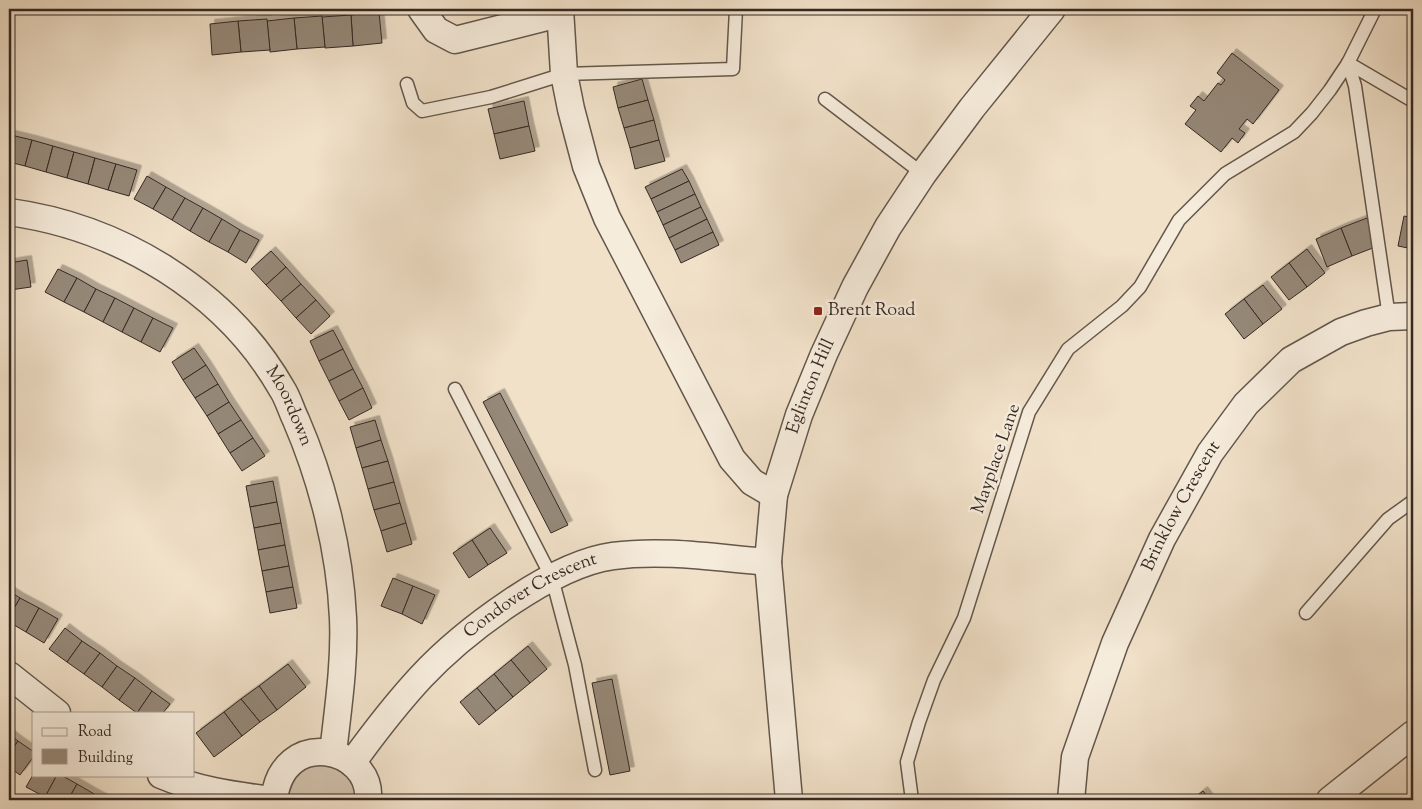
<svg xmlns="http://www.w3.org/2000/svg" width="1422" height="809" font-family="'Sorts Mill Goudy',serif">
  <defs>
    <filter id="shadow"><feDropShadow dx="4.5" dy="-4.5" stdDeviation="0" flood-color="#0004"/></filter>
  </defs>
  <rect width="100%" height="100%" fill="#f1e1c9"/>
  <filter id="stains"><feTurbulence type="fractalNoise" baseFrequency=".004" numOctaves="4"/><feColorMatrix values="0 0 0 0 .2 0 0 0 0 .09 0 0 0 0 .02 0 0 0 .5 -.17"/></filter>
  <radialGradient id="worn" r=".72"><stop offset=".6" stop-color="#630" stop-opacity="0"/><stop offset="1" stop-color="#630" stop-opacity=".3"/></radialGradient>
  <polygon fill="#d1c2ad" stroke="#827668" points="310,761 345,768 361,800 282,800 284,785"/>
  <g fill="#968979" stroke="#342923" filter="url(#shadow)">
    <polygon points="9,9 20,9 11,15"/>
    <polygon points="379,12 382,43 353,46 351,15"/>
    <polygon points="351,15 353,46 325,48 322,17"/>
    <polygon points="322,16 325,47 297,49 294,18"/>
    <polygon points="294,18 297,49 270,52 267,21"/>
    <polygon points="267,19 270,50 241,52 238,21"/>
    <polygon points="238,21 241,52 212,55 210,24"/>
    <polygon points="1232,53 1279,90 1253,124 1247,119 1239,129 1245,133 1238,143 1232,138 1221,152 1185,124 1196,110 1190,106 1198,96 1204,101 1218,83 1221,85 1225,80 1217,73"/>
    <polygon points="642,79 648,100 618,108 613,87"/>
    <polygon points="648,100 654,120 624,128 618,108"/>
    <polygon points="524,101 529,126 494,134 488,109"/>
    <polygon points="654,120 659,140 630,148 624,128"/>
    <polygon points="529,126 535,151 500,159 494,134"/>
    <polygon points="11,135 32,140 25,166 9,162 9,143"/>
    <polygon points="32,140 53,146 46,172 25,166"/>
    <polygon points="659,140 665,161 635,169 630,148"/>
    <polygon points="53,146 74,152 67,178 46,172"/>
    <polygon points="74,152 95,158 88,184 67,178"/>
    <polygon points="95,158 116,164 108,190 88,184"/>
    <polygon points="116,164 137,170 129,196 108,190"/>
    <polygon points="682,169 689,181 651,199 645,187"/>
    <polygon points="147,176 166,187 153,209 134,199"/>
    <polygon points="689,181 695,194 657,212 651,199"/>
    <polygon points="166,187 185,198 172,220 153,209"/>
    <polygon points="695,194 701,207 663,225 657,212"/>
    <polygon points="185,198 203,208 190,231 172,220"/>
    <polygon points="701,207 707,219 669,238 663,225"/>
    <polygon points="203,208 222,219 209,242 190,231"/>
    <polygon points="1404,216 1413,218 1413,249 1398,246"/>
    <polygon points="1367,218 1378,246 1352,256 1341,228"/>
    <polygon points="222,219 240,230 228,252 209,242"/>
    <polygon points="707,219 713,232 675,250 669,238"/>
    <polygon points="1341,228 1352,256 1327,267 1316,239"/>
    <polygon points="240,230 259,240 246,263 228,252"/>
    <polygon points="713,232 719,245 681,263 675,250"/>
    <polygon points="1307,249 1325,273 1307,287 1289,263"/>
    <polygon points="271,251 286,267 266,285 251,269"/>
    <polygon points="27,260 31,287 10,290 9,263"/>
    <polygon points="1289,263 1307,287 1289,300 1271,277"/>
    <polygon points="286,267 301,284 281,301 266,285"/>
    <polygon points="58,269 77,278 64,302 45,292"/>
    <polygon points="77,278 96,289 84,312 64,302"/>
    <polygon points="301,284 316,300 296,318 281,301"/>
    <polygon points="1263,285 1282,309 1263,324 1244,299"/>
    <polygon points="96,289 115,298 103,322 84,312"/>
    <polygon points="115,298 134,308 122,332 103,322"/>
    <polygon points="1244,299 1263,324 1244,339 1225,314"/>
    <polygon points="316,300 330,316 311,334 296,318"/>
    <polygon points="134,308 153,318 141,342 122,332"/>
    <polygon points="153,318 173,328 160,352 141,342"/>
    <polygon points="333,330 343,349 319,361 310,341"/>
    <polygon points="194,348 206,365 183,380 172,362"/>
    <polygon points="343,349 353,369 329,381 319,361"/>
    <polygon points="206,365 218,384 195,398 183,380"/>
    <polygon points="353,369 363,388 339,401 329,381"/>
    <polygon points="218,384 229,402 207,416 195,398"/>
    <polygon points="363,388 372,408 349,420 339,401"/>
    <polygon points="500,393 568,525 551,533 483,402"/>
    <polygon points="229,402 241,420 218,434 207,416"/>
    <polygon points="241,420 253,438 230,453 218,434"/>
    <polygon points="375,420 381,440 356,448 350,427"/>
    <polygon points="253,438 265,456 242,471 230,453"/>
    <polygon points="381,440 388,461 362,468 356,448"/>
    <polygon points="388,461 394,482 368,489 362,468"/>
    <polygon points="273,481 277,502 250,507 246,486"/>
    <polygon points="394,482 400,503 374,510 368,489"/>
    <polygon points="277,502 281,523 254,528 250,507"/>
    <polygon points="400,503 406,523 381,531 374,510"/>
    <polygon points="281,523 285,545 258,550 254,528"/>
    <polygon points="406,523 412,544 387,552 381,531"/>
    <polygon points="490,528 507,553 488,565 472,540"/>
    <polygon points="472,540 488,565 469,578 453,553"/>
    <polygon points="285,545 289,566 262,571 258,550"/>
    <polygon points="289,566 293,587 266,592 262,571"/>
    <polygon points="393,578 413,586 402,614 381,606"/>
    <polygon points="413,586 435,595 422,624 402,614"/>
    <polygon points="293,587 297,608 270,613 266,592"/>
    <polygon points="9,591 20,598 9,617"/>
    <polygon points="20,598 39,608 26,632 9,622 9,617"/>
    <polygon points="39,608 58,619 44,643 26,632"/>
    <polygon points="65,628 82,641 67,662 49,649"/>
    <polygon points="82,641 100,653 84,674 67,662"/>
    <polygon points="528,646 547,669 530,683 511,660"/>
    <polygon points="100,653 117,666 102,687 84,674"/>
    <polygon points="511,660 530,683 513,697 494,674"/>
    <polygon points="288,664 306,687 277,710 259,686"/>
    <polygon points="117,666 135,678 119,700 102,687"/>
    <polygon points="494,674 513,697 496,711 477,688"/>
    <polygon points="135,678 152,691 137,713 119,700"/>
    <polygon points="612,679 630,771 610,775 592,683"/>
    <polygon points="259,686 277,710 260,722 241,699"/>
    <polygon points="477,688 496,711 479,725 460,702"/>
    <polygon points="152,691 170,704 163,713 137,713"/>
    <polygon points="241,699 260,722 242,736 224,712"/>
    <polygon points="224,712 242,736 214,757 196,733"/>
    <polygon points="9,734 18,741 9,754"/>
    <polygon points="18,741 34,752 34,756 20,775 9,767 9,754"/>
    <polygon points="34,773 34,775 57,775 45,797 26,787"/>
    <polygon points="57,775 61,775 77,784 68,800 51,800 45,797"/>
    <polygon points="77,784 96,795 93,800 68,800"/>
    <polygon points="1203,791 1210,800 1192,800"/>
    <polygon points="96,795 106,800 93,800"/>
  </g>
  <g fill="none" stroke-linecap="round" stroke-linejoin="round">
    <g stroke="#63574c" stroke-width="15">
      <g id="service">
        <polyline points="1348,63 1355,86 1389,317"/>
        <polyline points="1348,63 1413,101"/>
        <polyline points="407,84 413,103 422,111 491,97 564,74 733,69 736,9"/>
        <polyline points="825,99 923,174"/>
        <polyline points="455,389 552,578 575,665 595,770"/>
        <polyline points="1306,613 1388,519 1413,501"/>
        <polyline points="912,800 907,762 919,722 934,680 964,618 1029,412 1068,349 1122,306 1140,287 1179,220 1225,174 1294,132 1312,113 1330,90 1348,63 1375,9"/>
      </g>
    </g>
    <g stroke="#63574c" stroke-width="29">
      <g id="minor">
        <polyline points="421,9 436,30 455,40 559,14"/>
        <polyline points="560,9 564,74 571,109 586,166 607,218 732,459 752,482 774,495"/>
        <path id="s1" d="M9 212C119 227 226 291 282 389 288 398 291 410 296 420 322 480 340 551 343 618 345 663 338 708 333 753"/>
        <polyline points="9,675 57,713"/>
        <path id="s2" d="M352 763C373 734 396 704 421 677 462 633 552 564 613 556 664 549 717 558 768 562"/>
        <path d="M161 775C196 790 234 795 270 800"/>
        <path d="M274 800C282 726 373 747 368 800"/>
        <path id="s3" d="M789 800 768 562 774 495 799 415 824 354 855 287 888 227 923 174 972 108 1052 9"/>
        <path id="s4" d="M1071 800 1075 757 1115 643 1162 539 1210 453 1246 404 1291 360 1341 332 1366 323 1389 317 1413 316"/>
        <polyline points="1330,800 1413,734"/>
      </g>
    </g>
    <use href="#service" stroke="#f6ecdc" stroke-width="12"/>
    <use href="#minor" stroke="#f6ecdc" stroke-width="26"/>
  </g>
  <rect fill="#8f2418" stroke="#f6ecdc" stroke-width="2" x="813" y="306" width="10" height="10" rx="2.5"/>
  <g text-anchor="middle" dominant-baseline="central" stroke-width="5" stroke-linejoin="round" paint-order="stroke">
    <g font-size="18" fill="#342923" stroke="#f6ecdc" text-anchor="start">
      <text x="828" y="311">Brent Road</text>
    </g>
    <g font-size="18" fill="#342923" stroke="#f6ecdc">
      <text stroke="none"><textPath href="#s3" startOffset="421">Eglinton Hill</textPath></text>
      <text stroke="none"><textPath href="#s1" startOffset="355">Moordown</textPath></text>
      <text transform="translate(997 459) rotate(-71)">Mayplace Lane</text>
      <text stroke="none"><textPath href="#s4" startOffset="316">Brinklow Crescent</textPath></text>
      <text stroke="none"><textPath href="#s2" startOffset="248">Condover Crescent</textPath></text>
    </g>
  </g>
  <rect width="1422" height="809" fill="none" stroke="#f1e1c9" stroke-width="30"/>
  <rect x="10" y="10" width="1402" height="789" fill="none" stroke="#342923" stroke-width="2.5"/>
  <rect x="15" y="15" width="1392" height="779" fill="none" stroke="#342923"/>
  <rect x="32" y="712" width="162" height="65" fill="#f6ecdc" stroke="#a89e92"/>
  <rect x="42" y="728" width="25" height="8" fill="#f6ecdc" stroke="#a89e92"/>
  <text x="78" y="736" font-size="15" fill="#342923">Road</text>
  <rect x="42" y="749" width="25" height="15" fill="#968979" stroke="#a89e92"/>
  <text x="78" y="762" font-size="15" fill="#342923">Building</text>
  <rect width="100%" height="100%" filter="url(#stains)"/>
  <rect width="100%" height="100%" fill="url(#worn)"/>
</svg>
